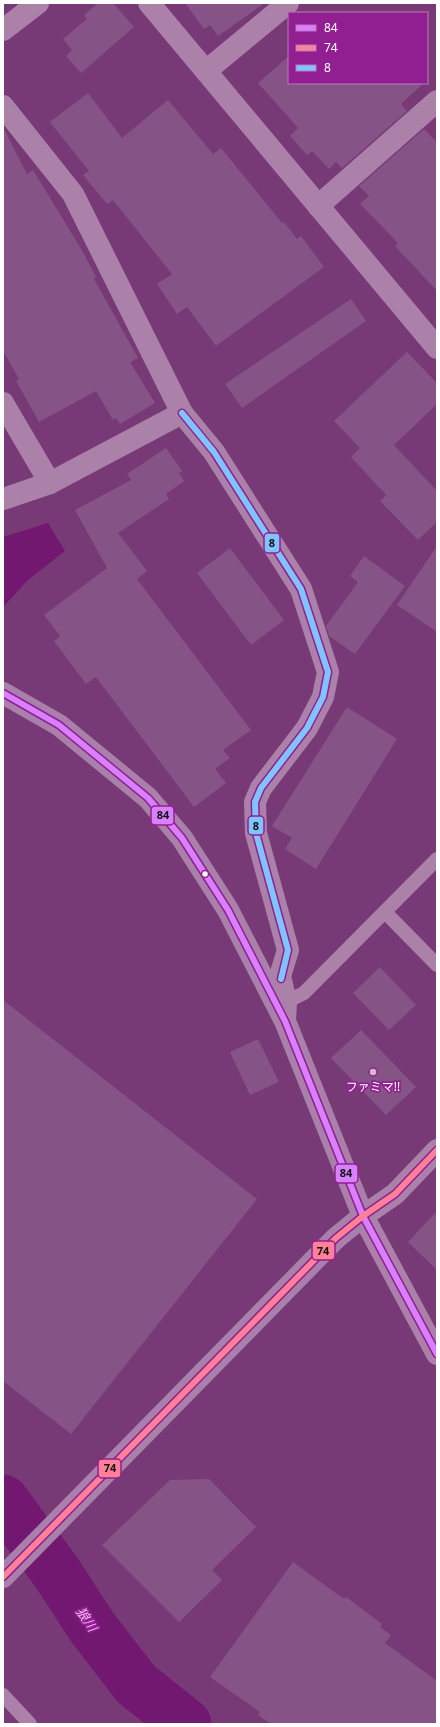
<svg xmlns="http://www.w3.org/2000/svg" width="440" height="1727" font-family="'Noto Sans','Noto Sans JP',sans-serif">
  <rect width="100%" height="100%" fill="#783977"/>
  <polygon fill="#721870" points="48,523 65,551 28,580 3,607 3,537"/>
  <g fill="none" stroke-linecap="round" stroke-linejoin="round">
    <polyline stroke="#721870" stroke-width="51" points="3,1500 57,1573 92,1627 136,1684 186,1724"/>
  </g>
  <g fill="#865386">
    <polygon points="98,3 113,3 134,27 81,73 66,56 72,50 63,39 87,19 84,15"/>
    <polygon points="185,3 265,3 218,36 210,25 204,29"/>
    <polygon points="289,56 289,83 424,83 401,104 407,111 342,168 336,162 329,169 312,151 307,155 290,136 298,128 258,83"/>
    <polygon points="88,93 122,138 168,100 213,154 221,148 282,223 284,222 297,239 301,236 324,267 216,346 187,307 177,314 157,284 172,274 113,200 107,204 83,175 89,171 50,122"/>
    <polygon points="3,127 27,174 33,170 83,252 96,277 94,279 138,358 130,362 155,403 120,424 116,418 113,420 96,391 39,422 16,381 19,379 3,351"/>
    <polygon points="424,129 437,142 437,291 395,246 398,243 360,204 369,196 359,186"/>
    <polygon points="351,299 366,321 242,408 225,384"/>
    <polygon points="407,352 437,383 437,404 394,445 437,491 437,522 418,540 380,501 386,495 351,457 360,448 334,421"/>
    <polygon points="166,448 182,471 179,473 184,481 166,494 169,499 118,533 147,571 137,579 251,730 223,750 230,758 215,769 226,783 194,807 96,677 86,684 54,641 60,636 44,615 107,568 75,510 131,480 127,474"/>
    <polygon points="437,546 437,632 397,605"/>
    <polygon points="230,548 284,620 251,645 197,573"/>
    <polygon points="364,556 405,586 355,654 329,636 326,626 358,582 350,576"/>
    <polygon points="347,707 397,739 316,869 285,849 292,838 272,826"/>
    <polygon points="380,967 416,1005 389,1030 353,993"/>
    <polygon points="3,1000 257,1199 71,1434 3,1381"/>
    <polygon points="361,1030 416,1087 386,1115 331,1058"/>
    <polygon points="258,1039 279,1082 250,1095 230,1052"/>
    <polygon points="437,1211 437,1270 408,1242"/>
    <polygon points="209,1479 256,1527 212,1570 222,1580 179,1622 102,1545 170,1480"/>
    <polygon points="293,1562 344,1599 346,1597 382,1624 380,1627 391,1635 385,1643 437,1681 437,1724 271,1724 258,1715 260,1712 210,1677"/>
  </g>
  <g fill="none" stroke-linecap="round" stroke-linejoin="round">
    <g stroke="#ab81aa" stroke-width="14">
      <polyline points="385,912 437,965"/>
      <polyline points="286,1002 304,993 437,859"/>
      <polyline points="3,1695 30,1724"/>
    </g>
    <g stroke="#ab81aa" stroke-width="22">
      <polyline points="149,3 437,348"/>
      <polyline points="3,30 38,3"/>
      <polyline points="206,71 288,3"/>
      <polyline points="3,106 73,194 182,413 50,483 3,499"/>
      <polyline points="318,206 437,101"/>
      <polyline points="3,403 50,483"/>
      <polyline points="182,413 214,452 301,589 328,672 323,697 307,728 261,788 255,802 256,833 288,950 280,976 286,1002 285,1021"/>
      <polyline points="437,1150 395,1194 363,1216 437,1354"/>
    </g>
    <polyline stroke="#a980a9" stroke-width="22" points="3,693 59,725 148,798 182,838 228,910 285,1021 363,1216 336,1238 3,1577"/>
    <g stroke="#921f91" stroke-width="9">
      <polyline id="bus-1" points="3,693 59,725 148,798 182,838 228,910 285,1021 363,1216 437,1354"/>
    </g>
    <g stroke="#921f91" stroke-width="9">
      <polyline id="bus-2" points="3,1577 336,1238 363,1216 395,1194 437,1150"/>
    </g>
    <g stroke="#921f91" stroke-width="9">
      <polyline id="bus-3" points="182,413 214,452 301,589 328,672 323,697 307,728 261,788 255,802 256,833 288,950 281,979"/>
    </g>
    <use href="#bus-1" stroke="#d880ff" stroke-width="6"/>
    <use href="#bus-2" stroke="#ff8098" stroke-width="6"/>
    <use href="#bus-3" stroke="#80c4ff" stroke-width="6"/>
  </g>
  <circle fill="#fff" stroke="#921f91" stroke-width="1.5" cx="205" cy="874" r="3.5"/>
  <circle fill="#d0bacf" stroke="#921f91" stroke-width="1.5" cx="373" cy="1072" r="4"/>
  <g text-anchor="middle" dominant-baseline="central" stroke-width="3.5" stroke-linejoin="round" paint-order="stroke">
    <g font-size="12" fill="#fff" stroke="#921f91">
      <text x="373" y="1086">ファミマ!!</text>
    </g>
    <g font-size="13" font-style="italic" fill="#f4bcf5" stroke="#921f91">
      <text transform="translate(87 1619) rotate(56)">狼川</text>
    </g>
  </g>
  <g stroke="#921f91" stroke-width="1.5">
    <rect x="264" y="533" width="16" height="20" rx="4" fill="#80c4ff"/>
    <rect x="151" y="806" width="23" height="19" rx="4" fill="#d880ff"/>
    <rect x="248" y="816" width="16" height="19" rx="4" fill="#80c4ff"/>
    <rect x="335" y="1164" width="23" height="19" rx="4" fill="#d880ff"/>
    <rect x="312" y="1241" width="23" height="19" rx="4" fill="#ff8098"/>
    <rect x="98" y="1459" width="23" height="19" rx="4" fill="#ff8098"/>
  </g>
  <g font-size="11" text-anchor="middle" font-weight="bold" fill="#111">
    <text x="272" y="547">8</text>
    <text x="163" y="819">84</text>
    <text x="256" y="830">8</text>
    <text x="346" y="1177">84</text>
    <text x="323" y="1255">74</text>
    <text x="110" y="1472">74</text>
  </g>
  <rect width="440" height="1727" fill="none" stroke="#ffffff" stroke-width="8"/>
  <rect x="288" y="12" width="140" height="72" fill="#921f91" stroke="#be79bd"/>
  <rect x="296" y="25" width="20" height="6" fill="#d880ff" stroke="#be79bd"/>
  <text x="324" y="32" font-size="12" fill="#ffffff">84</text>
  <rect x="296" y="45" width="20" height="6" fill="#ff8098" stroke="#be79bd"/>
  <text x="324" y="52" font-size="12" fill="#ffffff">74</text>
  <rect x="296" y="65" width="20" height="6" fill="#80c4ff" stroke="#be79bd"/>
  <text x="324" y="72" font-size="12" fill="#ffffff">8</text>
</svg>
